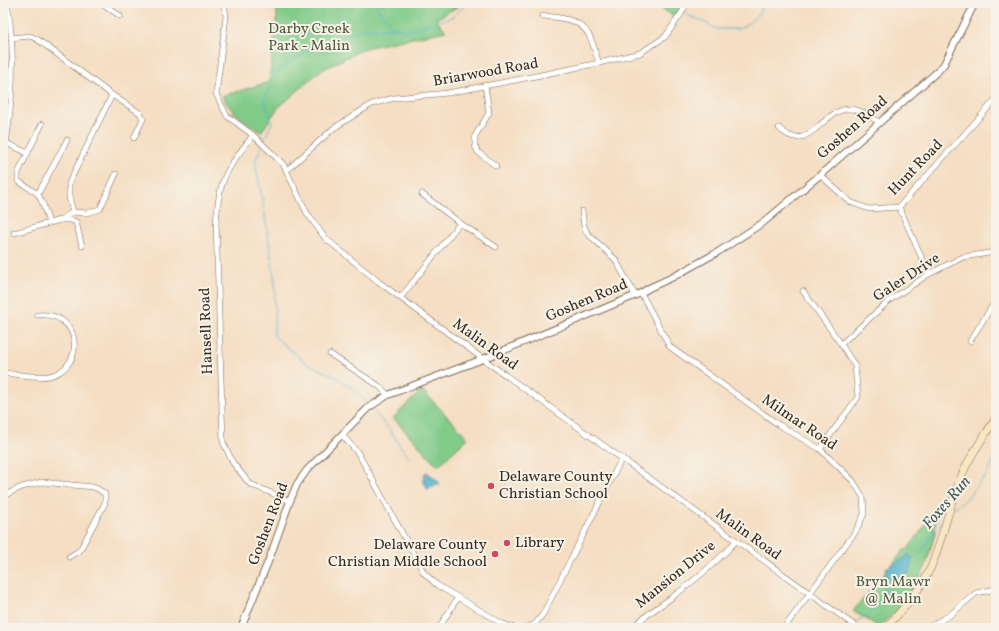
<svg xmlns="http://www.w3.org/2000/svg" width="999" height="631" font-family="Vollkorn,serif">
  <rect width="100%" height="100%" fill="#f7f3e8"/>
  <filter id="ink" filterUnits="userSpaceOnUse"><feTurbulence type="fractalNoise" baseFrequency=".025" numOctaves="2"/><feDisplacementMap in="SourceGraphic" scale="8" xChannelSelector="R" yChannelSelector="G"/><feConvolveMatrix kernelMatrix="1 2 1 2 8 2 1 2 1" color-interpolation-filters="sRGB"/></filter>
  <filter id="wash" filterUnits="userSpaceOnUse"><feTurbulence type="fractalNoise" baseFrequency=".012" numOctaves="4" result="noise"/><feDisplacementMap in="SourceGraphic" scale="16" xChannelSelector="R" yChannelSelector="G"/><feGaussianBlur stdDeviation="0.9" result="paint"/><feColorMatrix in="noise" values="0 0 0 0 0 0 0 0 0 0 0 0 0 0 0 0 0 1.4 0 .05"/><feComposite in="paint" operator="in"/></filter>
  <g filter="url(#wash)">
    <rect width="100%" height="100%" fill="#f5dec3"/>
    <g fill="#81cb89" stroke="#5e7a54">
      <path d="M276 3H464L436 19 446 31 365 48 320 71 278 108 261 132C246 122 231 113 222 96L269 82 277 17Z"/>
      <polygon points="653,3 682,3 675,17"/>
      <polygon points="421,391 423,391 467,437 467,439 439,465 437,465 394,419 394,417"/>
      <polygon points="941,504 934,529 936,530 925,568 906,601 879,627 853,611 904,550 907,550"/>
    </g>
    <g fill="#4eb1cd" stroke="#446e76">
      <polygon points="427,472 438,481 440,485 433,486 428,490 423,480 425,473"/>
      <path d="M909 554C918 561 908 580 897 580 894 580 890 578 887 577L885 573 886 568 900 561Z"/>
    </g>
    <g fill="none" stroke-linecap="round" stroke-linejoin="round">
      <g stroke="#4eb1cd" stroke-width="1">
        <polyline points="373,3 393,27 395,27"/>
        <polyline points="675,3 682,10"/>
        <polyline points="684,12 689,16 698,19 717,29 739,29 749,23 759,13 764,3"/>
        <polyline points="398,28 407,31 452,17 468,3"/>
        <polyline points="263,143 272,122 264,99 279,70 310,49 329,43 361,29 397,28"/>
        <polyline points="262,145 255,162 264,209 275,283 274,336 306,363 334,376 355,390 368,404"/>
        <polyline points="371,408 388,428 409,458"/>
        <polyline points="954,508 965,500 988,473 996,454"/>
        <path d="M911 557 916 558C926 546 933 531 944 519"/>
        <polyline points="855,622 869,615 885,594 883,589 886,583 893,579"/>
      </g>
    </g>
  </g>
  <g filter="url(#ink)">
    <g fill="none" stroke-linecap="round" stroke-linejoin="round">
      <g stroke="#7c6958" stroke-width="6">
        <g id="minor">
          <polyline points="102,3 120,16"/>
          <polyline points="224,3 226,17 216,94 227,116 253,135 283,164 307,213 325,238 379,282 483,359 858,628"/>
          <path d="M543 16C564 18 585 19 592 42 595 49 596 56 599 63"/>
          <polyline points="11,38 30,36 37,39 112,95 140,113 143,119 134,138"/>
          <polyline points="485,85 489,113 475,136 475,146 478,152 496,166"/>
          <polyline points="42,124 18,173 18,181 38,194 43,204 49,223"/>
          <path d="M779 128C809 158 822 107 851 109 862 110 871 117 879 122"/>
          <path d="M253 135C241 151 226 168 221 188 218 199 217 211 216 222L223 442 233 463 250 484 290 501"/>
          <polyline points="6,143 28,153"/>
          <path d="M3 163C12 108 17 58 7 3"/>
          <polyline points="287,170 334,128 372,104 394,98 448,93 531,77 599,63 640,53 665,37 681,14 687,3"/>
          <polyline points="820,175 850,202 869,209 899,207 996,99"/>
          <polyline points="38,194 67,140"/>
          <polyline points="422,194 460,223 496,247"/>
          <polyline points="899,207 929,274"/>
          <polyline points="582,211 584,226 587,233 615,259 635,295"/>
          <polyline points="73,212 69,197 69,183 112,95"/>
          <polyline points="60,220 71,220 76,222 82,246"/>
          <polyline points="14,233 60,220 73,212 87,213 100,209 116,174"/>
          <polyline points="803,291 841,344 855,366 858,397 820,449"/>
          <polyline points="641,293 670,347 779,425 820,449 853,481 863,497 864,514 856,531 784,628"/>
          <polyline points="401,297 460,223"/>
          <polyline points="970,341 996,300"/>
          <polyline points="841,344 890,300 929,274 963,257 996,252"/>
          <polyline points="330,354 379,386 388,395"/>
          <path d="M3 373C15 374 38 378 49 376 87 368 82 310 37 315"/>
          <polyline points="342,435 358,453 424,573 437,585 501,623 514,628"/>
          <polyline points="3,496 22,487 42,482 93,487 98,489 105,494 105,503 80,550 69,557"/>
          <polyline points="439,628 458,597"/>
          <polyline points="525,628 535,624 543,614 622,458"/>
          <path d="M632 628C644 616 657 608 671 598 694 581 717 562 736 541"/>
          <polyline points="927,628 950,615 976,593 996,589"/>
        </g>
      </g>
      <g stroke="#7c6958" stroke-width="8">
        <polyline id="tertiary" points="241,628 270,557 290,501 297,484 307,470 368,408 388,395 483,359 641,293 649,288 673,277 718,252 764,222 820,175 938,71 944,64 975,3"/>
      </g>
      <g stroke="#7c6958" stroke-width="8">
        <path id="secondary" d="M885 628C903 610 920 591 931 567 943 538 949 505 962 475 970 455 984 437 996 418"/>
      </g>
      <use href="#minor" stroke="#fff" stroke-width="5"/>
      <use href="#tertiary" stroke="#fff" stroke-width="6"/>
      <use href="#secondary" stroke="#fbe6c4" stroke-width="7"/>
    </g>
  </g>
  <g fill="#d1495b" stroke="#f7f3e8" stroke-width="1.5">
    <circle cx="491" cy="486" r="4"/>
    <circle cx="507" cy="543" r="4"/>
    <circle cx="495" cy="554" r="4"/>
  </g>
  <g text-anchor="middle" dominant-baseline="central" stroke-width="4" stroke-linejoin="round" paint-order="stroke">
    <g font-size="15" fill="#505a3e" stroke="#f7f3e8">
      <text x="309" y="29">Darby Creek<tspan x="309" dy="17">Park - Malin</tspan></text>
      <text x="893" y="582">Bryn Mawr<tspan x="893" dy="17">@ Malin</tspan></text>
    </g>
    <g font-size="15" fill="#3b2a1e" stroke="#f7f3e8">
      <text transform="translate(486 73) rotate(-10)">Briarwood Road</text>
      <text transform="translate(853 128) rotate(-41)">Goshen Road</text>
      <text transform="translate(916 168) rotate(-46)">Hunt Road</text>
      <text transform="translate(907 278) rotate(-33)">Galer Drive</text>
      <text transform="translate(587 301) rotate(-23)">Goshen Road</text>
      <text transform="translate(207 331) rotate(-92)">Hansell Road</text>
      <text transform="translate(485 345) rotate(36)">Malin Road</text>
      <text transform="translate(799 423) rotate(34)">Milmar Road</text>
      <text transform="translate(269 524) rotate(-69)">Goshen Road</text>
      <text transform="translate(748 535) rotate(36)">Malin Road</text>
      <text transform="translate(676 575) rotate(-39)">Mansion Drive</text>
    </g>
    <g font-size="15" fill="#3b2a1e" stroke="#f7f3e8" text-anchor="start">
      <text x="499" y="477">Delaware County<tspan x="499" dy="17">Christian School</tspan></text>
      <text x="515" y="543">Library</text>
      <text x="487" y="545" text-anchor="end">Delaware County<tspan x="487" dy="17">Christian Middle School</tspan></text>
    </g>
    <g font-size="16" font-style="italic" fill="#42595b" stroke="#f7f3e8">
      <text transform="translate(947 503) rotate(-49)">Foxes Run</text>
    </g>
  </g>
  <rect width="999" height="631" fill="none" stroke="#f7f3e8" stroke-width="16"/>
</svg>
